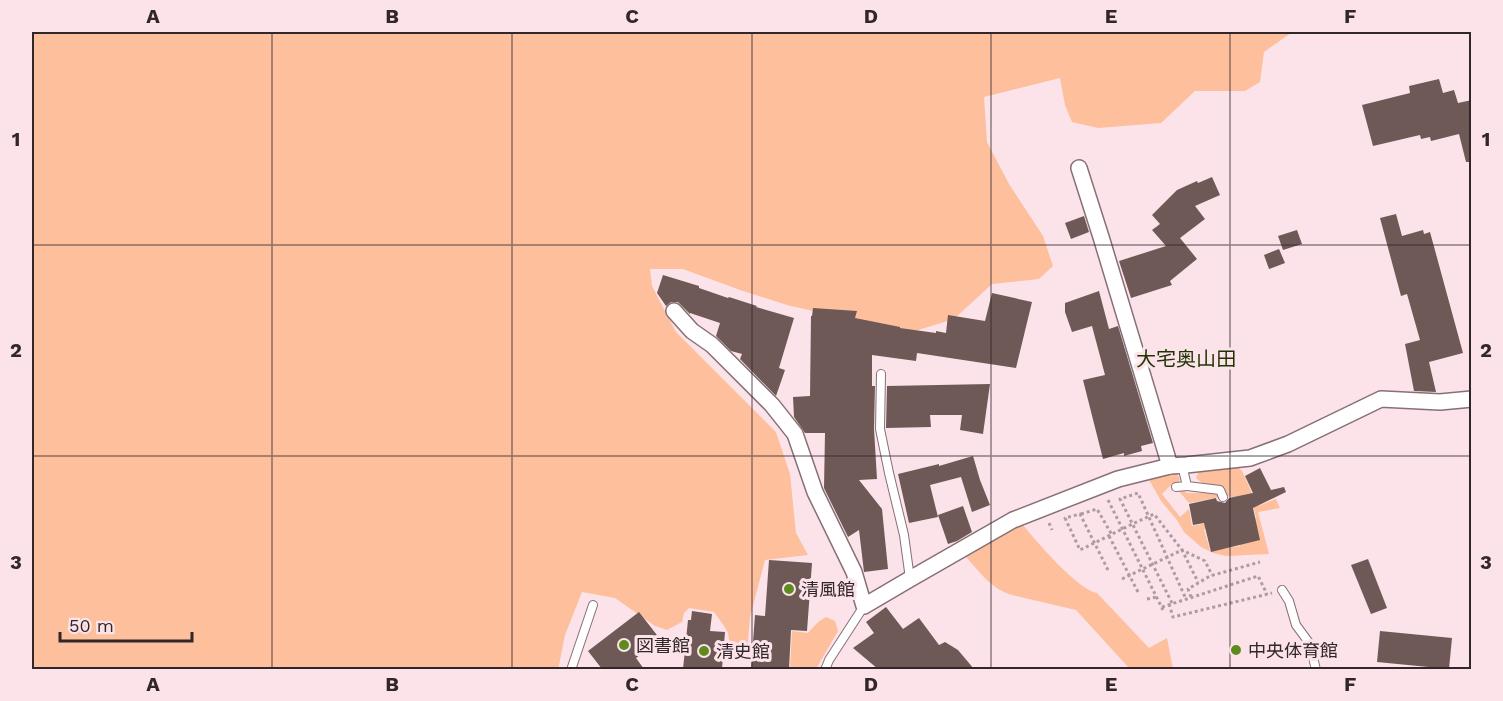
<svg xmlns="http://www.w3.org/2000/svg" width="1503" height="701" font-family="'Work Sans','Noto Sans JP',sans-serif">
  <rect width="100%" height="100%" fill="#fce3ea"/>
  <g fill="#fdbf9c">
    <path d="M32 32H1299L1291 33 1264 52 1260 82 1245 91H1195L1161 123 1098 128 1072 122 1065 105 1060 78 984 97 987 142 1009 184 1043 236 1053 266 1039 279 992 284 954 319 902 335 853 320 787 305 740 290 683 269H650L652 286 676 332 776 432 790 474 796 533 808 555 765 560 750 617 747 652 742 660H735C724 649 731 644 728 633 725 626 718 618 714 612L689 608 684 613 682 622 667 630 655 626 615 598 582 592 565 635 558 670 32 669Z"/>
    <polygon points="1237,466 1242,471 1258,506 1276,499 1280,508 1258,512 1269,554 1226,556 1213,553 1201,547 1184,532 1177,520 1161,501 1148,478 1169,473 1177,474 1180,479 1178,483 1170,486 1162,494 1180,517 1189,509 1192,526 1214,522 1215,526 1204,529 1210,551 1240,546 1236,525 1243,521 1256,518 1252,499 1236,498 1228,496 1224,487 1202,483 1196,478 1199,471"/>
    <polygon points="1182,489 1187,493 1216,493 1220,497 1189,503 1178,490"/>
    <path d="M1023 525C1036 541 1078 590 1097 593L1149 648 1167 638 1173 669H1130L1076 610 1012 595C991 589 980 572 966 557L1007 532Z"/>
    <polygon points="826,617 835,621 838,631 816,669 790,669 792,631 808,633 818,622"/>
  </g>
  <g fill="#6f5957">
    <polygon points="1439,79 1443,93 1454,90 1458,103 1472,100 1472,162 1466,162 1459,134 1431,141 1430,137 1421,139 1420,135 1373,146 1362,105 1410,93 1409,86"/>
    <polygon points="1212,177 1220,195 1195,206 1205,219 1180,238 1197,259 1170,281 1172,285 1131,298 1119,261 1166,246 1152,230 1160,224 1152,215 1177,190 1197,181 1198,183"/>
    <polygon points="1396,214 1402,236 1423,230 1424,234 1430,232 1463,353 1429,362 1436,392 1414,391 1405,344 1420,340 1407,294 1401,296 1380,218"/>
    <polygon points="1084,216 1089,232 1071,239 1065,223"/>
    <polygon points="1297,230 1302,244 1283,250 1278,236"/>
    <polygon points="1279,249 1285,263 1269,269 1264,255"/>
    <polygon points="663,275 699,286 699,288 728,298 729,297 757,306 756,307 794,318 779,368 785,370 776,396 740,359 742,354 731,351 716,336 720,323 690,313 690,314 678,302 671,302 666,306 657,293"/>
    <polygon points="1099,291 1109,329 1118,326 1153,443 1141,446 1142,451 1124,456 1124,453 1103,459 1083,380 1105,375 1092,326 1072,332 1065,312 1065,303"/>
    <polygon points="992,293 1032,302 1016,368 917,353 916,361 872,355 872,386 875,386 874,429 877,479 859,480 882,509 888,569 864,572 859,530 848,537 824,488 825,433 805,433 794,417 793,397 810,396 811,316 812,316 813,308 857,311 855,318 900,327 900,328 936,333 936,331 946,333 948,315 985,321"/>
    <polygon points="990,384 983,434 960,430 962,415 930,415 931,427 886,428 887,386"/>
    <polygon points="973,456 980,480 990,505 972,512 961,477 930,485 938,517 909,523 898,474 939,464 939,466"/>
    <polygon points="1260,468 1271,490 1284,487 1286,492 1253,508 1260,540 1211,552 1204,523 1193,525 1189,504 1216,498 1217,501 1225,503 1229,498 1253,493 1245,476"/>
    <polygon points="963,506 972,532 957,541 948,544 938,515"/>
    <polygon points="1368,559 1387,608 1371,614 1351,565"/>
    <polygon points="769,560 812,563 807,631 791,630 789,669 751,669 755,615 765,616"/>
    <polygon points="886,607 903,629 919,618 939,645 945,642 958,650 974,669 878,669 853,648 874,633 866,622"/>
    <polygon points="692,611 712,614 710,631 725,632 722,669 683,669 688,620 691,620"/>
    <polygon points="639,612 660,639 636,658 644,669 602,669 588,651"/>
    <polygon points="1380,631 1452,638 1449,669 1377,662"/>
  </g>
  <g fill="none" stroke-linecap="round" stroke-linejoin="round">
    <g stroke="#867076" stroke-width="10">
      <g id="service">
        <polyline points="881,374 880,429 889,473 904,535 910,579"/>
        <polyline points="1182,465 1187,486 1220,490 1223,497"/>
        <polyline points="1176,487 1187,486"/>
        <polyline points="1282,590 1289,601 1296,625 1310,644 1316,670"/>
        <polyline points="571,670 593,605"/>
        <polyline points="825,670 829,660 864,606"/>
      </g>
    </g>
    <g stroke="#867076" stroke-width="18">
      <g id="minor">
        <polyline points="1079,168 1101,237 1170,466"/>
        <polyline points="674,311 692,331 712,345 772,405 795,434 815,492 854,572 864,606 910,579 1013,520 1118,479 1170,466 1186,465 1250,458 1288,444 1381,399 1440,402 1472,399"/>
      </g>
    </g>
    <g stroke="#af9ca2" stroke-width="3" stroke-dasharray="3 3" stroke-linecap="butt">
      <polyline points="1108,500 1163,610"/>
      <polyline points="1081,514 1097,509 1112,535"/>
      <polyline points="1049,523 1052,530"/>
      <polyline points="1109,536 1138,592"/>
      <path d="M1108 570 1080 514 1065 518 1080 550C1105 538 1129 525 1154 514L1182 550 1205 561 1212 575"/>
      <polyline points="1122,579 1182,550 1198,582"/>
      <polyline points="1191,597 1188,589 1210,576 1260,562"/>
      <polyline points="1147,599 1157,597"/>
      <polyline points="1172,603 1120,499 1138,493 1186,599"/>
      <polyline points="1169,604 1173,617 1272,593"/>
      <polyline points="1162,607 1258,576 1267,594"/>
    </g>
    <use href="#service" stroke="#fff" stroke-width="8"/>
    <use href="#minor" stroke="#fff" stroke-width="15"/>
  </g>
  <path fill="none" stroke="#31272a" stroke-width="1.5" stroke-opacity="0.55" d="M272 32V670M512 32V670M752 32V670M991 32V670M1230 32V670M32 245H1472M32 456H1472"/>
  <g fill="#5d8b1e" stroke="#fce3ea" stroke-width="2">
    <circle cx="789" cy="589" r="6"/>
    <circle cx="624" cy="645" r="6"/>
    <circle cx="1236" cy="650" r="6"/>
    <circle cx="704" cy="651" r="6"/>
  </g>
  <g text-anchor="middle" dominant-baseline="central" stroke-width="6" stroke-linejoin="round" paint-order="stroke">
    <g font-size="18" fill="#31272a" stroke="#fce3ea" text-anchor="start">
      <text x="801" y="589">清風館</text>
      <text x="636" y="645">図書館</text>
      <text x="1248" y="650">中央体育館</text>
      <text x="716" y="651">清史館</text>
    </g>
    <g font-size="20" fill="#1e3300" stroke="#fce3ea">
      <text x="1186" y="359">大宅奥山田</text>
    </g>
  </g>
  <rect width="1503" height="701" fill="none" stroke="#fce3ea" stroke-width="66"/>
  <path d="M60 632v9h132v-9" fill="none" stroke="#31272a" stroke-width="3"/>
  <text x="69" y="632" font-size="18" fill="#31272a" stroke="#fce3ea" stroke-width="4.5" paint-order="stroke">50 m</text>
  <rect x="33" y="33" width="1437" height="635" fill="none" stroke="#31272a" stroke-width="2"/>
  <g font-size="20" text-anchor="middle" font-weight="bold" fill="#31272a">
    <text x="153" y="23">A</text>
    <text x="392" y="23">B</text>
    <text x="632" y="23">C</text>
    <text x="871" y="23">D</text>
    <text x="1111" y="23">E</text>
    <text x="1350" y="23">F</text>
    <text x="16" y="146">1</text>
    <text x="1486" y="146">1</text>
    <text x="16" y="357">2</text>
    <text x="1486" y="357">2</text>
    <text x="16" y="569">3</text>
    <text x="1486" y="569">3</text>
    <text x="153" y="691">A</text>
    <text x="392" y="691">B</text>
    <text x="632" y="691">C</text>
    <text x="871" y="691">D</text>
    <text x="1111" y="691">E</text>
    <text x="1350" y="691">F</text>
  </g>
</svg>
